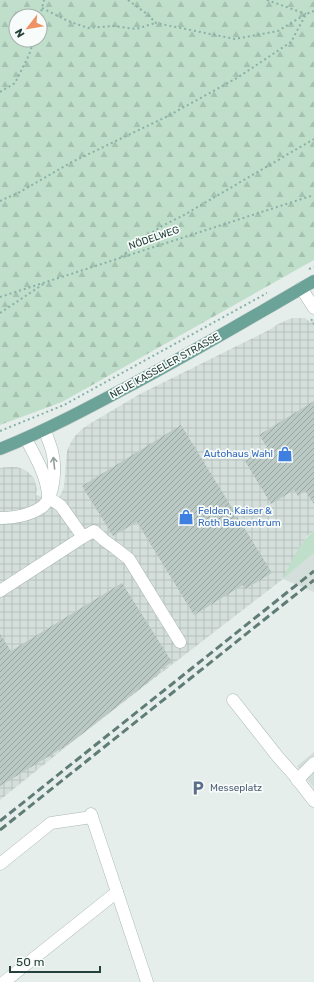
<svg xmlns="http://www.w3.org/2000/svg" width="314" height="982" font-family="Rubik,sans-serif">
  <defs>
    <pattern id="industrial-grid" width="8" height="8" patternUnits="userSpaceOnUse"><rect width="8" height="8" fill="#d4dedb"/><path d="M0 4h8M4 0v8" fill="none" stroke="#b6c0bd"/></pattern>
    <pattern id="forest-firs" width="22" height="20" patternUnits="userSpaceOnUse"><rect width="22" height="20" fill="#c0dfcb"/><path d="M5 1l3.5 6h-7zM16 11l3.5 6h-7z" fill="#a5c1af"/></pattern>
    <pattern id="building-hatch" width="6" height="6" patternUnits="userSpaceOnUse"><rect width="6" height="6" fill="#bbc9c5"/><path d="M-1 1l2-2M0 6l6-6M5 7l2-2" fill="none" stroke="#98a5a1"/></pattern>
  </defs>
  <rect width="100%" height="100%" fill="#e6eeeb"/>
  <g fill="#d4dedb">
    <polygon points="314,553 314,592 283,579"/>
    <polygon points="314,752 314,788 297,766"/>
  </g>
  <polygon fill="url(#industrial-grid)" points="292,318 305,318 310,322 314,319 314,531 307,536 291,563 283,579 72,742 0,800 0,468 7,467 17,467 23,469 28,472 34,478 37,489 36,495 58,501 64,487 67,451 71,442 75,436 82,429 91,423 140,394 269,330 278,324"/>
  <path fill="#c0dfcb" d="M314 531V553L283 579C291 562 299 542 314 531Z"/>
  <path fill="url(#forest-firs)" fill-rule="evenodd" d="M0 0H314V260L62 402 0 425ZM16 16H40V40H16Z"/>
  <g fill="url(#building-hatch)">
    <polygon points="314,401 314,504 305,491 298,496 294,490 271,504 245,461 267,447 259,435"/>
    <polygon points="181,425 272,573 245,589 243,585 194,615 137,522 113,536 82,486"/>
    <polygon points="122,583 172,662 160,670 161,672 72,742 0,786 0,634 11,651"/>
  </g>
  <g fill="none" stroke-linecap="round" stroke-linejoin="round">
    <g stroke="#a8b7b3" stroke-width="13">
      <g id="minor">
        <polyline points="301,288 314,308"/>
        <path d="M26 439C35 456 46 474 48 494"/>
        <polyline points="48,497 61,506 83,537"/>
        <path d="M0 518C14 518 30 515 42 507 55 497 56 466 52 451 50 444 47 437 45 430"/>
        <polyline points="0,591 83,537 94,531 104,540 115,548 129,559 180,642"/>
        <polyline points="233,700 278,757 294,775 314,801"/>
        <polyline points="297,780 314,763"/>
        <polyline points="91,814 147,982"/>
        <polyline points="0,864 51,823 92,817"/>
        <polyline points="4,982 117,892"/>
      </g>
    </g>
    <g stroke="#c2cac8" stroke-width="13">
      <path id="major" d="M0 449C45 431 88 408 131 385 193 352 254 316 314 281"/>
    </g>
    <g stroke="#88b1a7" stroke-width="2" stroke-dasharray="2 3" stroke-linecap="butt">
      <polyline points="128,0 147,14 156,23 235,39 278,31 306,14 314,11"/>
      <polyline points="267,0 306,14"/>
      <polyline points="42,8 68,21 88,28 113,26 136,29 155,23"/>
      <polyline points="40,16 44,0"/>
      <polyline points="0,92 15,83 29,55 34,40"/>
      <polyline points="0,201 20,192 72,162 166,117 237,78 291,42 306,14"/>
      <polyline points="121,257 145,237 162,226 184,215 314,139"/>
      <polyline points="309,269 314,267"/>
      <polyline points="0,297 314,195"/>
      <polyline points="0,313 45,283"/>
      <polyline points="312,319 311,321 314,324"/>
      <polyline points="0,431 64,405 267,293"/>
    </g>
    <use href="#minor" stroke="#fff" stroke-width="12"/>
    <use href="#major" stroke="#6ca399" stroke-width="12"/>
    <g stroke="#607c76" stroke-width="3" stroke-dasharray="8 4" stroke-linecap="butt">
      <polyline points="0,821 314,571"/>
      <polyline points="0,830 314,580"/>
    </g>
  </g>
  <defs><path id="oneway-shaft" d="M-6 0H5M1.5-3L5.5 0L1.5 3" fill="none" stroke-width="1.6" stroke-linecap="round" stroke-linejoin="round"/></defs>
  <use stroke="#92a09d" href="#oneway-shaft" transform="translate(54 463) rotate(-96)"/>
  <defs>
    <g id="shop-bare" transform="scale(1.2)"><path d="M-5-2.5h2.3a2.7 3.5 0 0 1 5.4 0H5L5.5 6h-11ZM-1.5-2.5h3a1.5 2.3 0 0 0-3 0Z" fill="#3f7fe0" stroke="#f7fbf9" stroke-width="2.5" paint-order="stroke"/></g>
    <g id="parking-bare" transform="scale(1.2)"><path d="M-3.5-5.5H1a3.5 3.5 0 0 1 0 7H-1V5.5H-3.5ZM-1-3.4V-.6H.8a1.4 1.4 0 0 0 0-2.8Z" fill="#5c6f8a" stroke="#f7fbf9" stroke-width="2.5" paint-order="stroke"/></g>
  </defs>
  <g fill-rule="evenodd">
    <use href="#shop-bare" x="285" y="454"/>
    <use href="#shop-bare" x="186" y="517"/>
    <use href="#parking-bare" x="198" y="788"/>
  </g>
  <g text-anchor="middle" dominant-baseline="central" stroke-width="3.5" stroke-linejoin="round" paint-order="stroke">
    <g font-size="10" fill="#25413b" stroke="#f7fbf9">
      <text transform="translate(154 238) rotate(-19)">NÖDELWEG</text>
      <text transform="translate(165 366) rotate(-29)">NEUE KASSELER STRASSE</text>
    </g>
    <g font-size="10" fill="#366cbe" stroke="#f7fbf9" text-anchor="end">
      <text x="273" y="454">Autohaus Wahl</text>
      <text x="198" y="511" text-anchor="start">Felden, Kaiser &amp;<tspan x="198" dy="12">Roth Baucentrum</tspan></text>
    </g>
    <g font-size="10" fill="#4e5e75" stroke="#f7fbf9" text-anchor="start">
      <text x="210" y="788">Messeplatz</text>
    </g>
  </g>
  <g transform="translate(28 28) rotate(239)"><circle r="19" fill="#f7fbf9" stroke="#a3b1ad"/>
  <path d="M0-3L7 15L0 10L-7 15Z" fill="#ee9164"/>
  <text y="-6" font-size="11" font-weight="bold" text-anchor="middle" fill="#25413b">N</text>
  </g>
  <path d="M10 966v6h90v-6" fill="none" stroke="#25413b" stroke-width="2"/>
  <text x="16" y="966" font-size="12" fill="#25413b" stroke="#f7fbf9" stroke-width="3" paint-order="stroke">50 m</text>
</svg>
